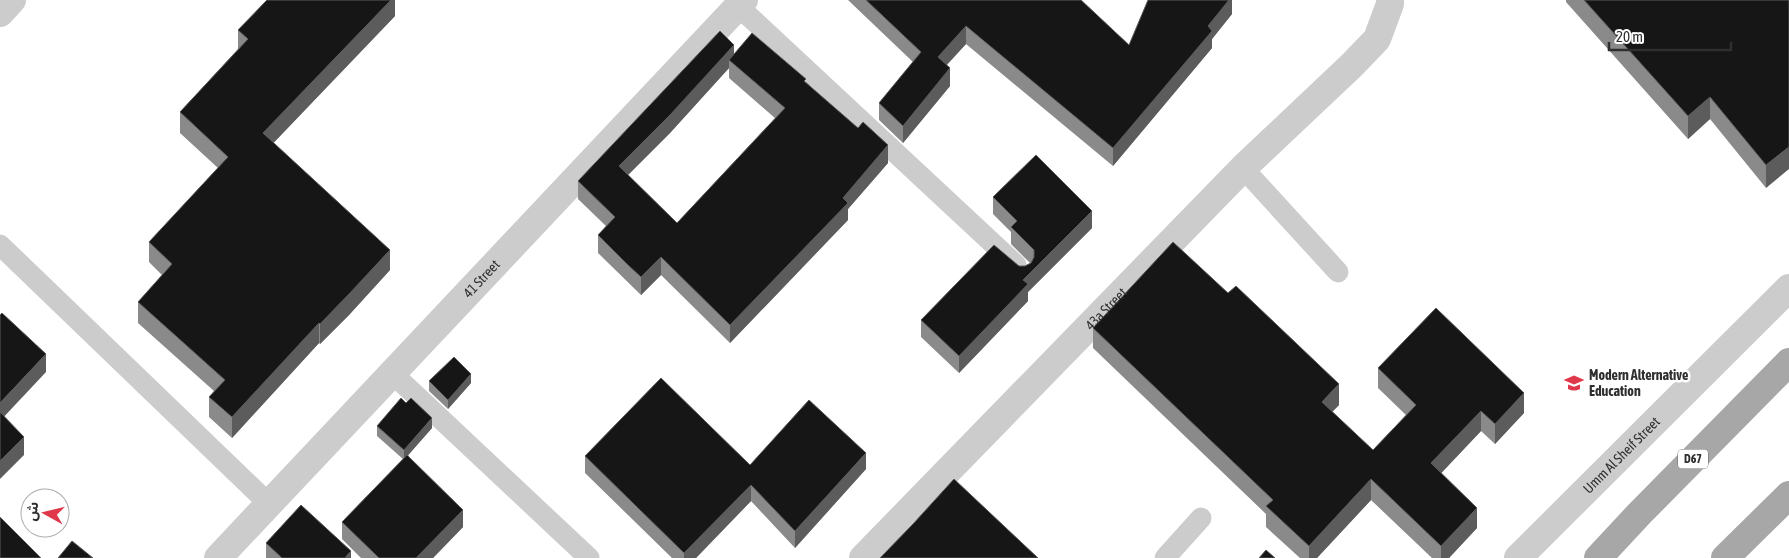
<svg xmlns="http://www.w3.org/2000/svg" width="1789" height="558" font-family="'Asap Condensed','Noto Sans Arabic',sans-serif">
  <rect width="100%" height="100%" fill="#fff"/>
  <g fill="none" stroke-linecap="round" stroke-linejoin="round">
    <g stroke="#ccc" stroke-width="21">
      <polyline points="738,6 1016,265"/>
      <polyline points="1243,168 1338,272"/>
      <polyline points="0,245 269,504"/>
      <polyline points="393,374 589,558"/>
      <polyline points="1165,558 1201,518"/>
    </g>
    <g stroke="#ccc" stroke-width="28">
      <polyline points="0,13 12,0"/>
      <path id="s1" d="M218 558 744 0"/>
      <path id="s2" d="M863 558 1243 168 1352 65 1377 39 1390 4V0"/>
      <path id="s3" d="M1518 558 1789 288"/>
    </g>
    <g stroke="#a7a7a7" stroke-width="28">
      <polyline points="1598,558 1640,513 1789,362"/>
      <polyline points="1725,558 1789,495"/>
    </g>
  </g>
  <g fill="#8a8a8a" fill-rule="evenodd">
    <polygon points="395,0 395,16 273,143 390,270 349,315 320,344 319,343 232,438 209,417 209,397 214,391 138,323 138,302 162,275 149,262 149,242 218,168 180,133 180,112 238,49 238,30"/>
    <polygon points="848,0 1081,0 1129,45 1232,0 1232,14 1212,39 1212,48 1113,166 966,44 947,65 950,86 903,143 879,120 879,103 913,62"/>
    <polygon points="1566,0 1789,0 1766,188 1710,119 1688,139 1566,2"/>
    <path d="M734 54 806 82 888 163 848 209V220L730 343 661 275 641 295 598 253V235L606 226 578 199V181ZM729 68V78L775 118 677 223 628 175 670 133Z"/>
    <polygon points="993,197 1092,228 1028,292 1028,301 959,373 921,337 921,320 1019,266 1025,266 1030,263 1011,244 1011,232 993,214"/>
    <polygon points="1093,328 1339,405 1332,412 1373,450 1406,415 1378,388 1378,368 1524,413 1495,444 1481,431 1441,473 1477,528 1449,558 1432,558 1371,500 1317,558 1300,558 1266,527 1266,514 1093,348"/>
    <polygon points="429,381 471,383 448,409 429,391"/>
    <polygon points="377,426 432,428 408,455 463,527 433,558 361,558 342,539 342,522 403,459 377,436"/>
    <polygon points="585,456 750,465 866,469 795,548 751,501 696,558 672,558 585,473"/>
    <polygon points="266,543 351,558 266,558"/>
  </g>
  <g fill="#5c5c5c">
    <polygon points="391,0 395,0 395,16 263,154 263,133"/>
    <polygon points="1229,0 1232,0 1232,14 1212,39 1212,48 1113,166 1113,148 1208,26"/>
    <polygon points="966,26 966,44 938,74 938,57"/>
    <polygon points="734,45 734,62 729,60 729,68 670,133 619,184 619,166"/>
    <polygon points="950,68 950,86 903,143 903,126"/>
    <polygon points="1710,97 1710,119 1688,139 1688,116"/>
    <polygon points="888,145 888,163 848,209 848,220 730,343 730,325 843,198"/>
    <polygon points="1789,147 1789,169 1766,188 1766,165"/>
    <polygon points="1092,211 1092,228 1028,292 1028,301 959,373 959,356 1023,280"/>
    <polygon points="390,250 390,270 349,315 320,344 320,324"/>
    <polygon points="661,257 661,275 641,295 641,277"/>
    <polygon points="319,323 319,343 232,438 232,417"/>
    <polygon points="46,354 46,372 0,421 0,403"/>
    <polygon points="471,374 471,383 448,409 448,400"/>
    <polygon points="1339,384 1339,405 1322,422 1322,402"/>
    <polygon points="1524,393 1524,413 1495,444 1495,424"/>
    <polygon points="1481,411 1481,431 1431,484 1431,463"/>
    <polygon points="432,418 432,428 404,460 404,450"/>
    <polygon points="24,437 24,455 0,479 0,461"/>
    <polygon points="866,453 866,469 795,548 795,531"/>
    <polygon points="1371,479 1371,500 1317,558 1309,558 1309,546"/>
    <polygon points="751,485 751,501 696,558 684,558 684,553"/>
    <polygon points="1477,508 1477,528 1449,558 1441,558 1441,546"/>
    <polygon points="463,510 463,527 433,558 416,558"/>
    <polygon points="351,551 351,558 345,558"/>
  </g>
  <g fill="#161616" stroke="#5c5c5c">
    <polygon points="267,0 391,0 263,133 390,250 349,294 320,324 319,323 232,417 209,397 225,380 138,302 172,264 149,242 228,157 180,112 248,39 238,30"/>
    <polygon points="866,0 1081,0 1129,45 1148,0 1229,0 1208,26 1212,31 1113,148 966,26 938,57 950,68 903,126 879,103 921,52"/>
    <polygon points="1584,0 1789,0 1789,147 1766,165 1710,97 1688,116"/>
    <polygon points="720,31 734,45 670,115 619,166 677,223 785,108 729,60 752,33 806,79 804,81 858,128 863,122 888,145 843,198 848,203 730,325 661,257 641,277 627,264 598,235 615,217 578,181"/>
    <polygon points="1036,155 1092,211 1023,280 1028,284 959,356 921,320 994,245 1019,266 1025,266 1031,263 1034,257 1034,250 1011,227 1017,221 993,197"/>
    <polygon points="1173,242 1228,293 1236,286 1339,384 1322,402 1373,450 1416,405 1378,368 1436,308 1524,393 1495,424 1481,411 1431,463 1477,508 1441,546 1371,479 1309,546 1266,506 1273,500 1093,328"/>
    <polygon points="2,313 46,354 0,403 0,315"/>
    <polygon points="454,357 471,374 448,400 429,381"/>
    <polygon points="661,378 750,465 809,400 866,453 795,531 751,485 684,553 585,456"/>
    <polygon points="401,398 406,403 411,398 432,418 404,450 377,426"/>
    <polygon points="0,412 24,437 0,461"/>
    <polygon points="407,455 463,510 416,558 379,558 342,522"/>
    <polygon points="954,479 1038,558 880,558 913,524"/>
    <polygon points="301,505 351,551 345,558 282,558 266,543"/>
    <polygon points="0,517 41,558 0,558"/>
    <polygon points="72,541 93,558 58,558"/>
    <polygon points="1266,550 1275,558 1259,558"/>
  </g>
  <defs>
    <g id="school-bare" transform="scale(1.5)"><path d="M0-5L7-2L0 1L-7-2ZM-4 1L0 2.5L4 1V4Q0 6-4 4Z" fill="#df384b" stroke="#fff" stroke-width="2.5" paint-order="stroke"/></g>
  </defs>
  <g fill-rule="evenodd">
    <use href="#school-bare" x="1574" y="383"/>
  </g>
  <g text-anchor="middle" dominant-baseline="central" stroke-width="5" stroke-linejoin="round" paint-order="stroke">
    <rect fill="#fff" stroke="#6d6d6d" stroke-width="1" x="1678" y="449.5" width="30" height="19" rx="4"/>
    <g font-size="12" font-weight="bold" fill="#2f2f2f">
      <text x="1693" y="459">D67</text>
    </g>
    <g font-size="14" fill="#2f2f2f" stroke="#fff">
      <text stroke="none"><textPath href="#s1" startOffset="384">41 Street</textPath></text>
      <text stroke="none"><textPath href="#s2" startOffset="348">43a Street</textPath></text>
      <text stroke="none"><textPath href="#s3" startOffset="146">Umm Al Sheif Street</textPath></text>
    </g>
    <g font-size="14" font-weight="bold" fill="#2f2f2f" stroke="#fff" text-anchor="start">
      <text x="1589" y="375">Modern Alternative<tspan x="1589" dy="16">Education</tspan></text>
    </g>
  </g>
  <g transform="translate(45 513) rotate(278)"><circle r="24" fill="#ffffff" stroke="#acacac"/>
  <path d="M0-4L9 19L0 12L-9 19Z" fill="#df384b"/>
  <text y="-8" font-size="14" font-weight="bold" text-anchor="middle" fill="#2f2f2f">ش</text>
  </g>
  <path d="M1609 42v8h122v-8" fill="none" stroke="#2f2f2f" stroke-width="2.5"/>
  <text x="1616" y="42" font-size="15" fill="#2f2f2f" stroke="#ffffff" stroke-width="4" paint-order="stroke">20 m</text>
</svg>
